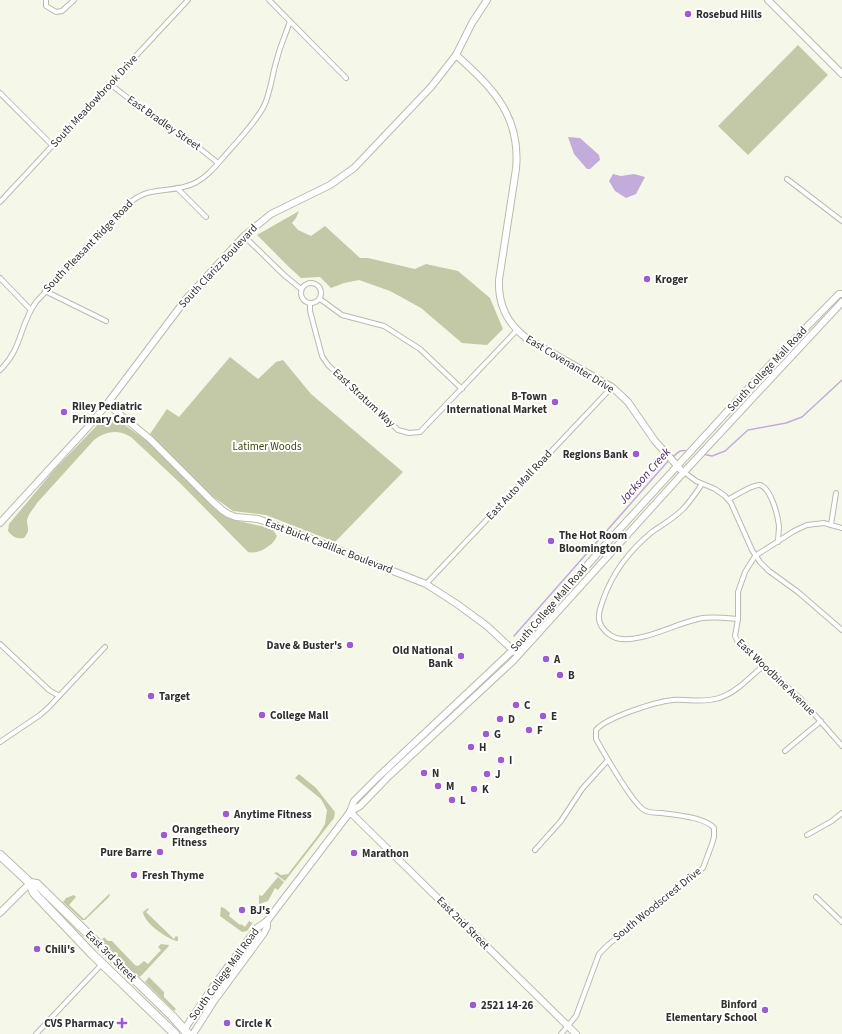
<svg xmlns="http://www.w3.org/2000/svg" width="842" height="1034" font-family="'Source Sans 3',sans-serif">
  <rect width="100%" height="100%" fill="#f5f8e9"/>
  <g fill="#c3c9a6">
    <polygon points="798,45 828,75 748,155 718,126"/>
    <polygon points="299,211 296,218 292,223 298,230 311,236 325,226 360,258 368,258 415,269 426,264 458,271 490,298 503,329 487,345 462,343 421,308 390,291 359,280 344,283 331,288 320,277 301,278 289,267 257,235"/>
    <polygon points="230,357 258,379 276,362 283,360 311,394 403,472 335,542 266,515 233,511 212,496 150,434 167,409 179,417"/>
    <path d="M105 417H110L115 418 147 441 221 513 234 520 261 526 273 530 277 536C274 545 258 555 248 552L180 483 131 437C118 429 106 431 94 440L37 503C34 508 28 514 27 520 27 529 31 529 24 538 16 539 13 537 8 531L9 524 54 470Z"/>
    <polygon points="299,774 316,788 335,812 334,818 285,881 274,873 277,872 281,875 288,874 319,834 325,824 327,810 321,799 295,778"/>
    <polygon points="278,877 284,882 278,890 275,888 268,901 259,904 259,895 262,896"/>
    <polygon points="109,894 110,894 109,897 85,920 82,920 63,902 66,898 74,895 76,897 69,905 84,919"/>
    <polygon points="221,907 224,908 230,913 229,916 240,925 241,924 245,927 249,921 252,923 254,921 247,931 242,932 220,916"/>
    <path d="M148 908 149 909 146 912 174 939 176 936 178 937V941C168 940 144 923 143 912Z"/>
    <polygon points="104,937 108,941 112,941 135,965 138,966 144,961 148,964 161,950 158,947 161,944 169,945 168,947 141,976 138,977 102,940"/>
    <polygon points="149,977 164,992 164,997 176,1009 174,1011 145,982"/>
  </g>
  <g fill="#c3abdb">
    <polygon points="568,137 580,138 599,155 600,160 590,169 587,169 574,154"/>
    <polygon points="613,174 621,176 634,174 645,177 636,194 626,198 615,191 609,181"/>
  </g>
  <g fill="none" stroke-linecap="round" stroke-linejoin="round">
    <g stroke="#c3abdb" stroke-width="1.5">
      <polyline points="703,454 712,456 725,451 748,430 786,423 802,417 842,380"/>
      <path d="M672 458C677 453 680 449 687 451"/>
      <polyline points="514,636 669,460"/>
    </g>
    <g stroke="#b9bbad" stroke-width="6">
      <g id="street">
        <polyline points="46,0 46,6 56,12 62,11 74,0"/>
        <polyline points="269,0 346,78"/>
        <polyline points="110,84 146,112 187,138 218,163"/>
        <polyline points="0,93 52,145"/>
        <polyline points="787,179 842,221"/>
        <polyline points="177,188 206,217"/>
        <polyline points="0,202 188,0"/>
        <polyline points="244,236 284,275 301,289"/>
        <polyline points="0,278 30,309"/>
        <circle cx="311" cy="293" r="10"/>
        <polyline points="45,291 106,321"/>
        <polyline points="320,299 342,315 384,326 420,349 462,389"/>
        <polyline points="310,304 310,311 322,356 328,365 398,430 409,433 420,432 517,330"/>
        <path d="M0 370C23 348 19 325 36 302L127 205C151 183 171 195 195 183 209 176 218 163 228 152 241 137 255 123 264 106 271 91 272 74 277 59 280 46 286 34 290 21"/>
        <polyline points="684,472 696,481 715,489 725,496 731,503 752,550 760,562 769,571 798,592 842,630"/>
        <path d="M702 484C696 493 690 502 682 510 673 519 662 525 652 532 630 550 612 574 603 600 600 609 596 618 602 627 606 633 614 639 622 639 645 641 675 624 698 619 711 616 725 618 738 619"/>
        <path d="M729 499C735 496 753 484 760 485 771 488 778 516 779 526 779 531 778 537 778 542"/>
        <polyline points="831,525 836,493"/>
        <polyline points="842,528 824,523 807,525 794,531 755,556 745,572 738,592 738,619 735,636 739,644 801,699 842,746"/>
        <polyline points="426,584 612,387"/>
        <polyline points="0,644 49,690 59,696"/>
        <polyline points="0,742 40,715 48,708 105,647"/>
        <polyline points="785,751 821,721"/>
        <polyline points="807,835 832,821 842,813"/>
        <polyline points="535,850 561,821 582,789 608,760"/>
        <polyline points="816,897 842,922"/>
        <polyline points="36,1034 102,964"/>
        <path d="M561 1034 576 1016 599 954 609 944 703 868 712 844 714 837V828C705 817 675 815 662 813 656 813 649 813 644 810 632 803 604 753 596 739V730C607 717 655 702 673 700 688 699 704 703 719 698 736 693 750 677 763 666"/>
      </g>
    </g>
    <g stroke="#b9bbad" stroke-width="8">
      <g id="secondary">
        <polyline points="768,0 842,74"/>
        <path d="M456 55C493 88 521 116 516 169L499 280C498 305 507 323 526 338L612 387 628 402 655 441 680 469"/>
        <polyline points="107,404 150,439 211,500 222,510 228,514 236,517 258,519 286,529 426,584 457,604 487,626 515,652"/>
        <polyline points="0,523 88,427 107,404 186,299 244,236 271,214 330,185 354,168 431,87 456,55 472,23 487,0"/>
        <polyline points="350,812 360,806 389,776 513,661 684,472 842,302"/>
        <polyline points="350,812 576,1034"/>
        <polyline points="0,913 30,883"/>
        <polyline points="184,1030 212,988 257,928 267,921 350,812 354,801 377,778 513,650 605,545 776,358 839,294 842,294"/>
        <polyline points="193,1034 214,1001 264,933 267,927 267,921"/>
      </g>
    </g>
    <g stroke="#b9bbad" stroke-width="10">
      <g id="highway">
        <polyline points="0,855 30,883 37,884 42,889 172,1016 188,1034"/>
        <polyline points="30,883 34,893 92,954 175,1034"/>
      </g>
    </g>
    <use href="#street" stroke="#fff" stroke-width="4"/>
    <use href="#secondary" stroke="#fff" stroke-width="6"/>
    <use href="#highway" stroke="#fff" stroke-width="8"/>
  </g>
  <g fill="#9d5bd1" stroke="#fff" stroke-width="1.5">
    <circle cx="688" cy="14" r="4"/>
    <circle cx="647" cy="279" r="4"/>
    <circle cx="555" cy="402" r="4"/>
    <circle cx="64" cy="412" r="4"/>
    <circle cx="636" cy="454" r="4"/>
    <circle cx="551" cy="541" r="4"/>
    <circle cx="350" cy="645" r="4"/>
    <circle cx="461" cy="656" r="4"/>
    <circle cx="546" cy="659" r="4"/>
    <circle cx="560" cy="675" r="4"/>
    <circle cx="151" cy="696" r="4"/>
    <circle cx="516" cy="705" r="4"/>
    <circle cx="262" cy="715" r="4"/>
    <circle cx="543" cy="716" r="4"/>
    <circle cx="500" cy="719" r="4"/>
    <circle cx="529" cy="730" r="4"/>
    <circle cx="486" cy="734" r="4"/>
    <circle cx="471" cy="747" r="4"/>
    <circle cx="501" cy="760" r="4"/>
    <circle cx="424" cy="773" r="4"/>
    <circle cx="487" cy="774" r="4"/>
    <circle cx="438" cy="786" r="4"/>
    <circle cx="474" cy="789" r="4"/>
    <circle cx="452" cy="800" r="4"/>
    <circle cx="226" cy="814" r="4"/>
    <circle cx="164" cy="835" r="4"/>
    <circle cx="160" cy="852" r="4"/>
    <circle cx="354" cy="853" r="4"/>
    <circle cx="134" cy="875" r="4"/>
    <circle cx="242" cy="910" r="4"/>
    <circle cx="37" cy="949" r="4"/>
    <circle cx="473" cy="1005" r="4"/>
    <circle cx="765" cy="1010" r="4"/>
    <path d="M120 1017h4v4h4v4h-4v4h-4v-4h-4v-4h4z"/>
    <circle cx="227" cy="1023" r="4"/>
  </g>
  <g text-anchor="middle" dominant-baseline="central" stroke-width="4" stroke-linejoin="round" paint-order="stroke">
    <g font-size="11" font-weight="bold" fill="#30312c" stroke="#fff" text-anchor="start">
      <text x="696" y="14">Rosebud Hills</text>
      <text x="655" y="279">Kroger</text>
      <text x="547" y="396" text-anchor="end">B-Town<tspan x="547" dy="13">International Market</tspan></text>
      <text x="72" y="406">Riley Pediatric<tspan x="72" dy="13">Primary Care</tspan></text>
      <text x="628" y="454" text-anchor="end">Regions Bank</text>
      <text x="559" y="535">The Hot Room<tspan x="559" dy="13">Bloomington</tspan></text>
      <text x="342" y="645" text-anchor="end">Dave &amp; Buster's</text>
      <text x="453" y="650" text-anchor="end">Old National<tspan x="453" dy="13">Bank</tspan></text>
      <text x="554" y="659">A</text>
      <text x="568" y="675">B</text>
      <text x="159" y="696">Target</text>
      <text x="524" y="705">C</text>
      <text x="270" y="715">College Mall</text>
      <text x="551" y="716">E</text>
      <text x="508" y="719">D</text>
      <text x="537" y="730">F</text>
      <text x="494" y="734">G</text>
      <text x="479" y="747">H</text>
      <text x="509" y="760">I</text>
      <text x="432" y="773">N</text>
      <text x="495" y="774">J</text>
      <text x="446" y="786">M</text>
      <text x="482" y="789">K</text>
      <text x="460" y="800">L</text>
      <text x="234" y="814">Anytime Fitness</text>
      <text x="172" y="829">Orangetheory<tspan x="172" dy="13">Fitness</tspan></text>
      <text x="152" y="852" text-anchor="end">Pure Barre</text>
      <text x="362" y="853">Marathon</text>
      <text x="142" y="875">Fresh Thyme</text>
      <text x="250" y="910">BJ's</text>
      <text x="45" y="949">Chili's</text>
      <text x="757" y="1004" text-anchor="end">Binford<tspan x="757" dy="13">Elementary School</tspan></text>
      <text x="481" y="1005">2521 14-26</text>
      <text x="114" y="1023" text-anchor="end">CVS Pharmacy</text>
      <text x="235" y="1023">Circle K</text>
    </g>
    <g font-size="11" fill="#30312c" stroke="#fff">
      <text transform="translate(94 101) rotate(-47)">South Meadowbrook Drive</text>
      <text transform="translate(164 123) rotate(35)">East Bradley Street</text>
      <text transform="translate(88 246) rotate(-46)">South Pleasant Ridge Road</text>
      <text transform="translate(218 266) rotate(-47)">South Clarizz Boulevard</text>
      <text transform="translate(570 364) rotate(31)">East Covenanter Drive</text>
      <text transform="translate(767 369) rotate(-47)">South College Mall Road</text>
      <text transform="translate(364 398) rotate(43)">East Stratum Way</text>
      <text transform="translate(519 485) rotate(-47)">East Auto Mall Road</text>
      <text transform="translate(329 546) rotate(21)">East Buick Cadillac Boulevard</text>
      <text transform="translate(549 608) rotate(-49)">South College Mall Road</text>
      <text transform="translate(776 677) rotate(44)">East Woodbine Avenue</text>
      <text transform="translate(657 904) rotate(-39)">South Woodscrest Drive</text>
      <text transform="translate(463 923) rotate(45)">East 2nd Street</text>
      <text transform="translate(111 956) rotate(45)">East 3rd Street</text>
      <text transform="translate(224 974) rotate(-54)">South College Mall Road</text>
    </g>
    <g font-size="11" fill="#444a0c" stroke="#fff">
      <text x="267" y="446">Latimer Woods</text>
    </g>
    <g font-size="12" font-style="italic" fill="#4b2b65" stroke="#fff">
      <text transform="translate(645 476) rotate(-48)">Jackson Creek</text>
    </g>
  </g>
</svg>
